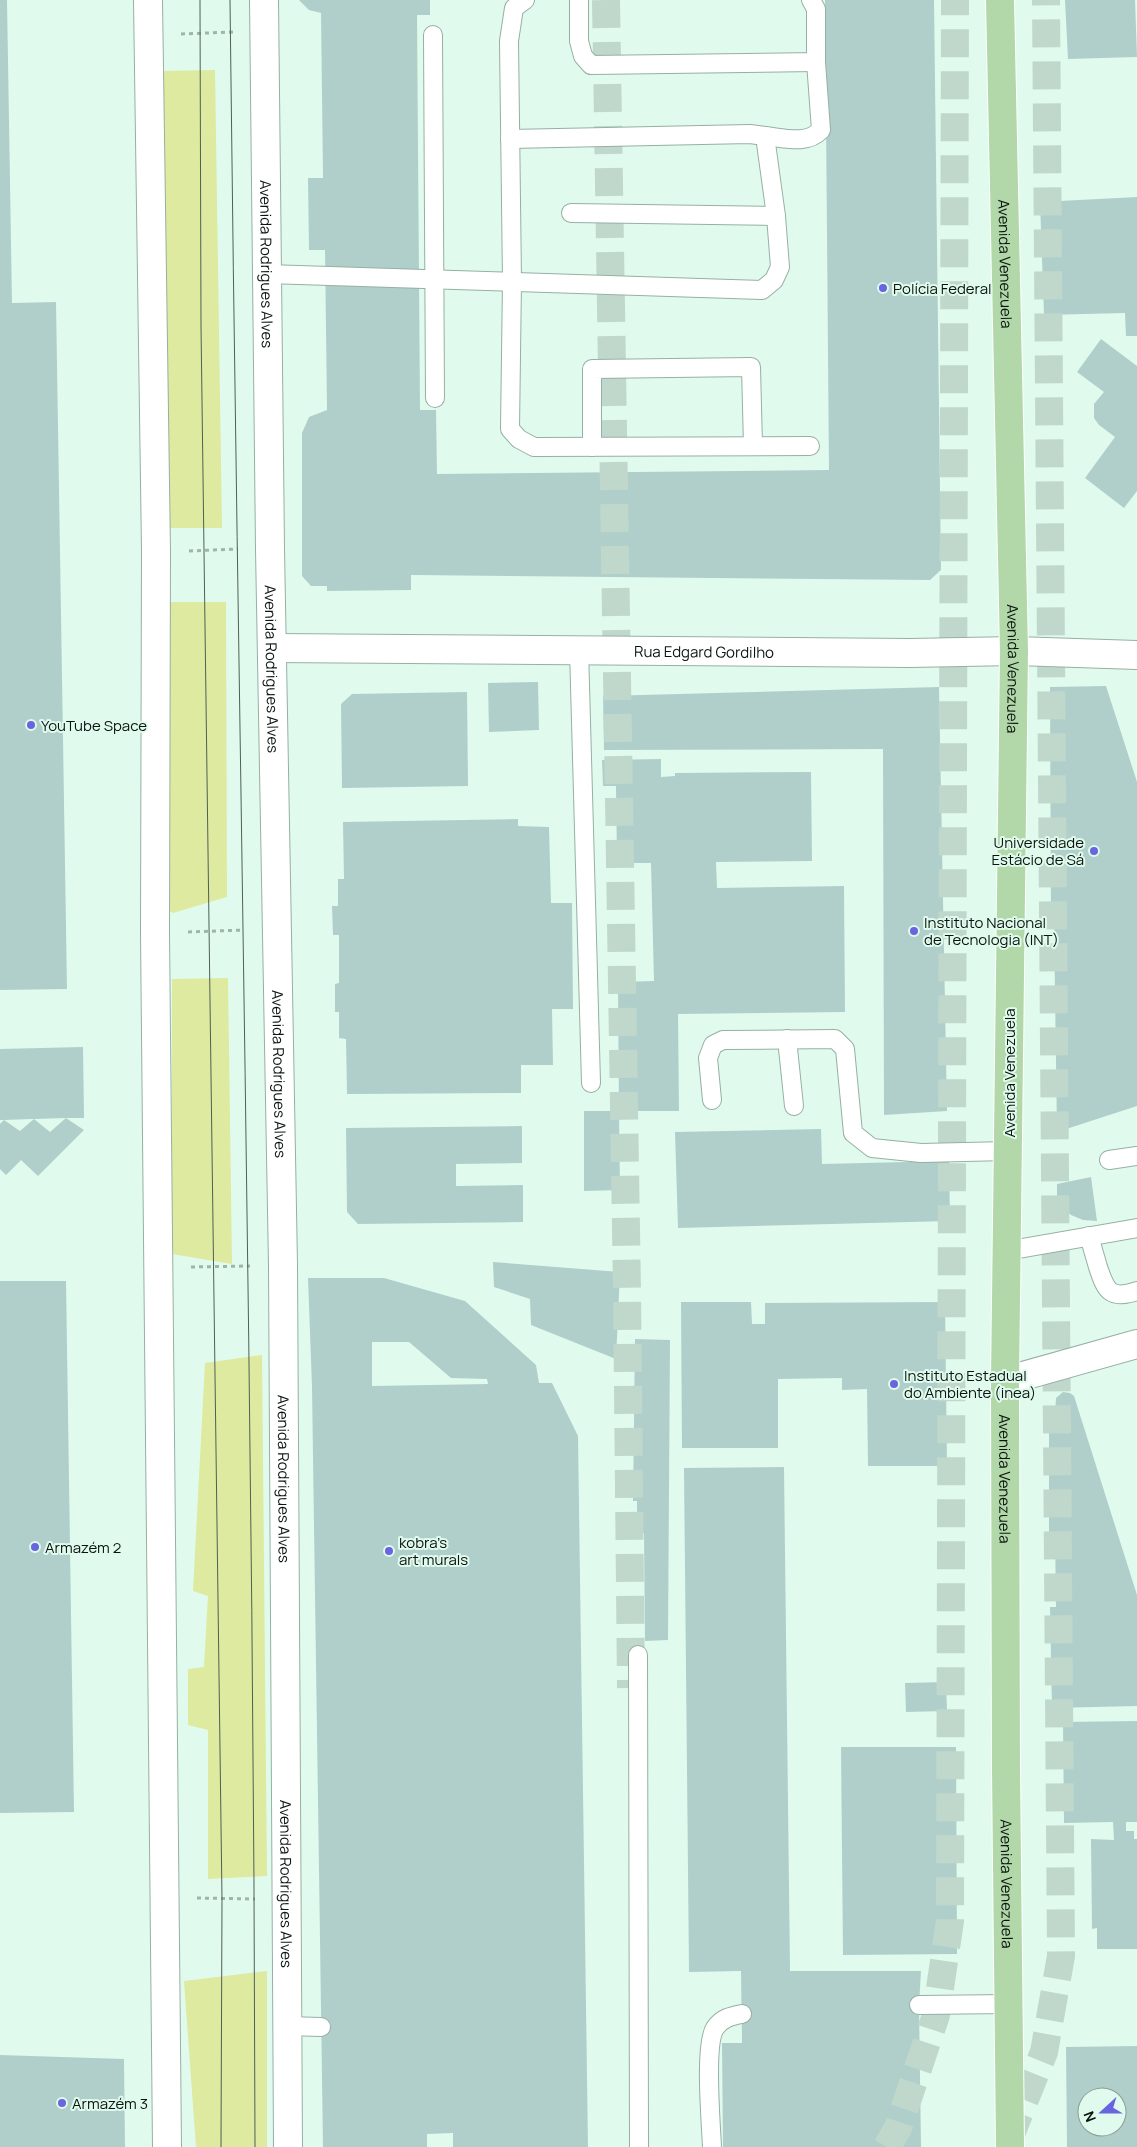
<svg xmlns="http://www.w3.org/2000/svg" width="1137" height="2147" font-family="Manrope,sans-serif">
  <rect width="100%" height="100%" fill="#e0fbed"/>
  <g fill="#ddea9f">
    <polygon points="215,70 222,528 169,528 161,71"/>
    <polygon points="165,602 226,602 227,897 173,913 158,903"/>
    <polygon points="228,978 232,1264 172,1254 172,979"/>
    <polygon points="262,1355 267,1876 208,1879 208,1730 188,1725 188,1669 204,1667 208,1596 193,1591 205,1363"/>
    <polygon points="267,1971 267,2147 196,2147 184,1981"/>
  </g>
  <g fill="#b0cfcb" fill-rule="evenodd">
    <polygon points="0,0 7,0 12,303 56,302 67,989 0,990"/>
    <polygon points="299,0 430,0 430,15 417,15 420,410 436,410 437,474 829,470 825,0 934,0 941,570 930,580 411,575 411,590 327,591 327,586 311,586 302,576 302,433 309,417 327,410 325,250 309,250 308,178 323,178 321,13 309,10"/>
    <polygon points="1065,0 1135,0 1137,57 1068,59"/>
    <polygon points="1137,197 1137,336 1126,336 1125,313 1044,315 1040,202"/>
    <polygon points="1101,339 1137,366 1137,491 1124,508 1085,478 1115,437 1099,425 1094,418 1094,404 1104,392 1077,372"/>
    <polygon points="538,682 539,730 489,732 488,683"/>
    <polygon points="1106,686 1137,782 1137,1106 1057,1132 1054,922 1051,922 1050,687"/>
    <polygon points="939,687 947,1111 884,1115 883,749 604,750 603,696"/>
    <polygon points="467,692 468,786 342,788 341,704 352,694"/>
    <polygon points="661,759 661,777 675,776 675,773 811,772 812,861 716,862 717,888 844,886 845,1012 678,1014 679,1111 619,1111 618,982 654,981 651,863 617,863 616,786 603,786 602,760"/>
    <polygon points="518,819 518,826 549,827 551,903 572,903 573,1009 552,1009 553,1065 521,1065 521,1093 347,1094 346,1039 339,1038 339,1012 335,1012 335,984 339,983 339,935 333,935 332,906 338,906 338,879 344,879 343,822"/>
    <path d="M83 1047 84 1118H66L34 1119 50 1132 66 1118 84 1130 38 1176 21 1160 6 1175 0 1169V1124L4 1120H0V1049ZM34 1119 20 1131 4 1120 31 1119Z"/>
    <polygon points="584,1111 619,1111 620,1190 584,1191"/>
    <polygon points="522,1126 522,1163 456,1164 456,1186 523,1185 523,1222 358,1224 347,1212 346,1128"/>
    <polygon points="821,1129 822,1164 949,1161 950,1221 678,1228 675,1132"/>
    <polygon points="1091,1177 1097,1221 1083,1220 1071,1215 1062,1207 1057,1196 1057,1184"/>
    <polygon points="493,1262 620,1272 616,1359 531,1325 530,1299 494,1287"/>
    <path d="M308 1278H384L465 1301 536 1365 539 1383H552L578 1436 588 2147H453V2133L427 2134V2147H323L312 1387ZM372 1342H409L451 1378 487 1379 488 1384 372 1386Z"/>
    <polygon points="0,1281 66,1281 74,1812 0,1813"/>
    <polygon points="681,1302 751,1302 752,1324 765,1324 765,1303 945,1302 947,1466 868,1466 867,1389 842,1390 842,1378 778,1379 778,1448 682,1448"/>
    <polygon points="635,1339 670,1340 668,1640 645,1641 644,1533 640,1533 641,1517 637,1517 637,1501 633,1501"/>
    <polygon points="1063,1392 1070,1393 1074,1396 1137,1595 1137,1706 1052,1708 1050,1607 1056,1607 1055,1533 1049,1533 1049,1431 1054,1432 1056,1398"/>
    <polygon points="784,1467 790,1971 921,1971 919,2005 921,2147 723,2147 722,2043 742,2043 741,1971 689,1972 684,1468"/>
    <polygon points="946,1682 947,1711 906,1712 905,1683"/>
    <polygon points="1137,1721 1137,1822 1126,1822 1126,1831 1134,1831 1134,1839 1137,1839 1137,1949 1097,1949 1097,1928 1092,1929 1091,1839 1114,1840 1113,1822 1064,1823 1063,1722"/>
    <polygon points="841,1747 956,1747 957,1954 843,1955"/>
    <path d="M1137 2046V2147H1067L1066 2047ZM1087 2097H1117V2127H1087Z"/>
    <polygon points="0,2055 124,2059 125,2147 0,2147"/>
  </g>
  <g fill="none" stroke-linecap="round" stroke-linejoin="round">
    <polyline stroke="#c0d8cc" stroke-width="28" stroke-dasharray="28 14" stroke-linecap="butt" points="606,0 627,1291 631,1688"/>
    <g stroke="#c0d8cc" stroke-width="28" stroke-dasharray="28 14" stroke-linecap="butt">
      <polyline points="1009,2139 1044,2052 1061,1956 1046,0"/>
      <polyline points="887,2147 898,2128 936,2015 950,1921 955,0"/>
    </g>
    <g stroke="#96b0a3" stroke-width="20">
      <g id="lane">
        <polyline points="525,0 514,8 509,41 512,281 510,429 519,439 534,447 810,446"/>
        <polyline points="579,0 579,41 583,56 591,65 816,62 816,9 811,0"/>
        <polyline points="433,35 435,398"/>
        <path d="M765 136C784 138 807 145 821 130L816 62"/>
        <polyline points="571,213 776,216"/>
        <polyline points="267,274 762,290 774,280 780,267 776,216 765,136 750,134 510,139"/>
        <polyline points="592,447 592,369 751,367 753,446"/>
        <polyline points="579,649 591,1083"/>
        <polyline points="787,1039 794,1106"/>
        <polyline points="712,1100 708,1058 713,1045 723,1040 835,1039 845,1049 853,1133 872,1148 921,1153 1008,1151"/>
        <polyline points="1109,1160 1137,1156"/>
        <path d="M1089 1236C1092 1246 1095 1257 1098 1267 1106 1291 1110 1300 1137 1291"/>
        <polyline points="1006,1251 1137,1228"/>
        <polyline points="638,1655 639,2147"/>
        <polyline points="919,2005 1009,2004"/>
        <polyline points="287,2026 321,2027"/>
        <path d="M712 2147C711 2123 704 2045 715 2028 722 2018 731 2016 742 2014"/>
      </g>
    </g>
    <g stroke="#96b0a3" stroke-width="30">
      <g id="street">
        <polyline points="148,0 156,551 155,933 167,2147"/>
        <path id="s1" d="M272 648 910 653 1014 651 1137 655"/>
        <polyline points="1005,1381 1137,1344"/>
      </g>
    </g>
    <g stroke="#96b0a3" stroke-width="30">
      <g id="secondary">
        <path id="s2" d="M264 0 270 549 283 1265 288 2147"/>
      </g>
    </g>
    <g stroke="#fff" stroke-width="30">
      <g id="primary">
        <path id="s3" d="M1000 0 1014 651 1005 1381 1006 1769 1010 2147"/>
      </g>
    </g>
    <g stroke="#9fb5aa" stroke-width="3" stroke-dasharray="4 4" stroke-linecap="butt">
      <polyline points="181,34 233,32"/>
      <polyline points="189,551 238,549"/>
      <polyline points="188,932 244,930"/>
      <polyline points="191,1267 250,1266"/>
      <polyline points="197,1898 255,1899"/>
    </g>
    <use href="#lane" stroke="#fff" stroke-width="18"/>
    <use href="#street" stroke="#fff" stroke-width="28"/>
    <use href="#secondary" stroke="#fff" stroke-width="28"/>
    <use href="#primary" stroke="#b2d7a9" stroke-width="28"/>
    <g stroke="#505f58" stroke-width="1">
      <polyline points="200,0 201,326 222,1899 221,2147"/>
      <path d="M230 0C238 716 254 1431 255 2147"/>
    </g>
  </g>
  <g fill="#6965df" stroke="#e0fbed" stroke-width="2">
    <circle cx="883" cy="288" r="5"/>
    <circle cx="31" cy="725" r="5"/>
    <circle cx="1094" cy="851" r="5"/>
    <circle cx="914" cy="931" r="5"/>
    <circle cx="894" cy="1384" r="5"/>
    <circle cx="35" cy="1547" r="5"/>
    <circle cx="389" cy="1551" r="5"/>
    <circle cx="62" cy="2103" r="5"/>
  </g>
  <g text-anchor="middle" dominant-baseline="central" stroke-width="4" stroke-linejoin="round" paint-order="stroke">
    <g font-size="15" fill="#0a140f" stroke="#e0fbed">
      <text stroke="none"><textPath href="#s2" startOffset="264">Avenida Rodrigues Alves</textPath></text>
      <text stroke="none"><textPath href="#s3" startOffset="264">Avenida Venezuela</textPath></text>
      <text stroke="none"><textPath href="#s1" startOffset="432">Rua Edgard Gordilho</textPath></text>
      <text stroke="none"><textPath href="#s3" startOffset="669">Avenida Venezuela</textPath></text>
      <text stroke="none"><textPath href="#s2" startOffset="669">Avenida Rodrigues Alves</textPath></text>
      <text stroke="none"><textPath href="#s2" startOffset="1074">Avenida Rodrigues Alves</textPath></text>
      <text transform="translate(1009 1073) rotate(-90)">Avenida Venezuela</text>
      <text stroke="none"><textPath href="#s2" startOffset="1479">Avenida Rodrigues Alves</textPath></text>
      <text stroke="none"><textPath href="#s3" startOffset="1479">Avenida Venezuela</textPath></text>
      <text stroke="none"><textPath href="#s2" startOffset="1884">Avenida Rodrigues Alves</textPath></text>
      <text stroke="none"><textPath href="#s3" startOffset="1884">Avenida Venezuela</textPath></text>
    </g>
    <g font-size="15" fill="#0a140f" stroke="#e0fbed" text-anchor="start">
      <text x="893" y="288">Polícia Federal</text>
      <text x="41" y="725">YouTube Space</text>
      <text x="1084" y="842" text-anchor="end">Universidade<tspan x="1084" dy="17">Estácio de Sá</tspan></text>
      <text x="924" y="922">Instituto Nacional<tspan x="924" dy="17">de Tecnologia (INT)</tspan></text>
      <text x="904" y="1375">Instituto Estadual<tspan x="904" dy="17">do Ambiente (inea)</tspan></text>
      <text x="399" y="1542">kobra’s<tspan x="399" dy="17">art murals</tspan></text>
      <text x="45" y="1547">Armazém 2</text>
      <text x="72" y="2103">Armazém 3</text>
    </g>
  </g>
  <g transform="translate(1102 2112) rotate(249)"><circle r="24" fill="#e0fbed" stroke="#8a9f94"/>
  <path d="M0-4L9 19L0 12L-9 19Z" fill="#6965df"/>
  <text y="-8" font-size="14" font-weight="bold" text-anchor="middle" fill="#0a140f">N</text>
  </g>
</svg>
